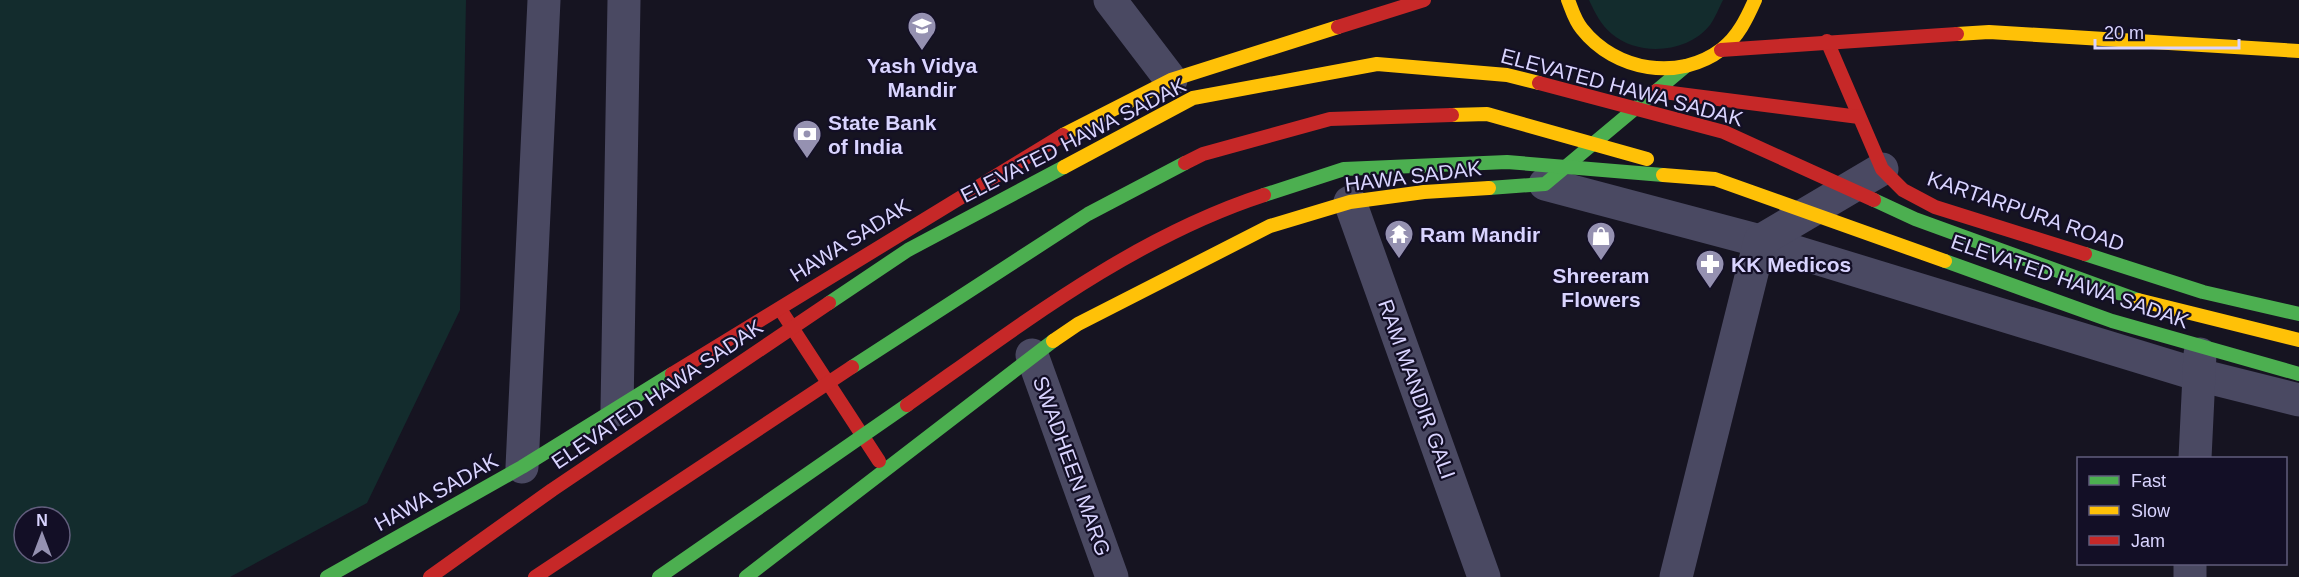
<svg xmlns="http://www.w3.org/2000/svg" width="2299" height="577" font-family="Arial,sans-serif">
  <rect width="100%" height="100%" fill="#161421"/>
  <g fill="#132c2d" fill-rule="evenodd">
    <path d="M0 0H466L460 310 367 503 230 577H0ZM24 517H60V553H24Z"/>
    <path d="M1589 0H1723C1719 8 1715 18 1710 25 1688 53 1639 57 1612 34 1601 25 1595 13 1589 0Z"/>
  </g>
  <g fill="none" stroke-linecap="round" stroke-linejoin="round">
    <g stroke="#4a4962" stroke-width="33">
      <polyline points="1110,0 1171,80"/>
      <polyline points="1545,184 1760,241 2199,375 2299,400"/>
      <polyline points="1350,202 1484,577"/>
      <polyline points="1032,355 1112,577"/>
      <polyline points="617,410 624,0"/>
      <polyline points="2195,458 2200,354"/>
      <polyline points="522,467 544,0"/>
      <polyline points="1676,577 1760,241 1882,169"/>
      <polyline points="2190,577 2190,564"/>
    </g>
    <g stroke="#4caf50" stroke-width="14">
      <polyline points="1489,188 1545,184 1686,66"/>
      <polyline points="2085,254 2203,292 2299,314"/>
      <polyline points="327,577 522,467 672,374"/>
      <polyline points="746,577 1053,341"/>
    </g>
    <g stroke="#ffc107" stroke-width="14">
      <path d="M1568 0C1572 10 1575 21 1582 29 1615 71 1679 82 1722 49 1738 37 1747 18 1755 0"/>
      <polyline points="1957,34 1989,32 2299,51"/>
      <polyline points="1063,135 1171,80 1338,27"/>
      <polyline points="1053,341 1078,324 1270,226 1350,202 1424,192 1489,188"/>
    </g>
    <g stroke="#c62828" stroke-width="14">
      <polyline points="1338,27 1424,0"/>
      <polyline points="1827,41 1882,169 1903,190 1935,207 2085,254"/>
      <polyline points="1721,50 1957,34"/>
      <polyline points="1656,91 1859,117"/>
      <polyline points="780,309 879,461"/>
      <polyline points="672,374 1063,135"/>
    </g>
    <g stroke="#4caf50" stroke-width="14">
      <polyline points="1264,195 1344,169 1507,162 1663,175"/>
      <polyline points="1874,200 1915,219 2138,300"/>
      <polyline points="1945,261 2112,321 2299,374"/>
      <polyline points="829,303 908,250 1064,167"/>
      <polyline points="852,367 1088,214 1185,163"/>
      <polyline points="659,577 907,405"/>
    </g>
    <g stroke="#ffc107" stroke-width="14">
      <polyline points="1452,115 1487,114 1647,159"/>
      <polyline points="1064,167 1193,98 1377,64 1507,75 1539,83"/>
      <polyline points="1663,175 1715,179 1945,261"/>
      <polyline points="2138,300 2299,340"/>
    </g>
    <g stroke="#c62828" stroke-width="14">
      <polyline points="1539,83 1724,132 1874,200"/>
      <polyline points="1185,163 1203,154 1330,119 1452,115"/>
      <path d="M907 405C1019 326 1132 238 1264 195"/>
      <polyline points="430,577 552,490 829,303"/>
      <polyline points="535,577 852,367"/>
    </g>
  </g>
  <defs>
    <g id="school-pin" transform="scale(1.5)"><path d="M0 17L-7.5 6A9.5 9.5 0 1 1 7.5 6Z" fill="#9591b1" stroke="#130f26"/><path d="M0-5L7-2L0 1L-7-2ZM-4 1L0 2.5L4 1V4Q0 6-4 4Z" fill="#fff"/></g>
    <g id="bank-pin" transform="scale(1.5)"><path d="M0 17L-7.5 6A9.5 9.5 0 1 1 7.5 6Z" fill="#9591b1" stroke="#130f26"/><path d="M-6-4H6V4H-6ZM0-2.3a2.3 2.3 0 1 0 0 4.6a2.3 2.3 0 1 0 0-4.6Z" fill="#fff"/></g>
    <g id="temple-pin" transform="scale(1.5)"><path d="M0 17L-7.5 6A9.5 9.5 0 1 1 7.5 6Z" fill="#9591b1" stroke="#130f26"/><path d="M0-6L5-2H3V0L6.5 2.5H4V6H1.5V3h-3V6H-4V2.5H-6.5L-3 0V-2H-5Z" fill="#fff"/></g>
    <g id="shop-pin" transform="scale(1.5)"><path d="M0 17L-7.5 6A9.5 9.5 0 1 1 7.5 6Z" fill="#9591b1" stroke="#130f26"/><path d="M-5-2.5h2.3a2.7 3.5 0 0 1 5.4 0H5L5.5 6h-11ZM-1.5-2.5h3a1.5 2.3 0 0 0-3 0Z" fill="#fff"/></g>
    <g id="pharmacy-pin" transform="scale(1.5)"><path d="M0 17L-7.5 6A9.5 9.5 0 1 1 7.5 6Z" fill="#9591b1" stroke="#130f26"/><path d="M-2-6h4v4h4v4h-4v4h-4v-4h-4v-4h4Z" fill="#fff"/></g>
  </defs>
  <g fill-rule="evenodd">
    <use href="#school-pin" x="922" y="26"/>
    <use href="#bank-pin" x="807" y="134"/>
    <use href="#temple-pin" x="1399" y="234"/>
    <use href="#shop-pin" x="1601" y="236"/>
    <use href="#pharmacy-pin" x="1710" y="264"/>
  </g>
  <g text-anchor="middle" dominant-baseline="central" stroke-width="4.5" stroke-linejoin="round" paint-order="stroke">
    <g font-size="21" font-weight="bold" fill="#d9d4ff" stroke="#130f26" text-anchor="start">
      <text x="922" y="65" text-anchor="middle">Yash Vidya<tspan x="922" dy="24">Mandir</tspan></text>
      <text x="828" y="122">State Bank<tspan x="828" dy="24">of India</tspan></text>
      <text x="1420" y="234">Ram Mandir</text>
      <text x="1731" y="264">KK Medicos</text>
      <text x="1601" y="275" text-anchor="middle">Shreeram<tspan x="1601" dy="24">Flowers</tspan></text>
    </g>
    <g font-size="21" fill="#d9d4ff" stroke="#130f26">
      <text transform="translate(1622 87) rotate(15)">ELEVATED HAWA SADAK</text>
      <text transform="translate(1073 140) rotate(-27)">ELEVATED HAWA SADAK</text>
      <text transform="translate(1413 176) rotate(-7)">HAWA SADAK</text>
      <text transform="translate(2026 211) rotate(19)">KARTARPURA ROAD</text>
      <text transform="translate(850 240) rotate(-32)">HAWA SADAK</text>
      <text transform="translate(2070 281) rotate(19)">ELEVATED HAWA SADAK</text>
      <text transform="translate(1417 389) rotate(70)">RAM MANDIR GALI</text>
      <text transform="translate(657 394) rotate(-34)">ELEVATED HAWA SADAK</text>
      <text transform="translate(1072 466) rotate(70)">SWADHEEN MARG</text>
      <text transform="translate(436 492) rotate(-29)">HAWA SADAK</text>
    </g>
  </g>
  <rect x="2077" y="457" width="210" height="108" fill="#130f26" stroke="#625e7d" stroke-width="1.5"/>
  <rect x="2089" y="476" width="30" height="9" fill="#4caf50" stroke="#625e7d" stroke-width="1.5"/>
  <text x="2131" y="487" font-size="18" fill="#d9d4ff">Fast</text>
  <rect x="2089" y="506" width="30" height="9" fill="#ffc107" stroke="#625e7d" stroke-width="1.5"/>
  <text x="2131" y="517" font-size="18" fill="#d9d4ff">Slow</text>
  <rect x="2089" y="536" width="30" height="9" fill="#c62828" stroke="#625e7d" stroke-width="1.5"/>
  <text x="2131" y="547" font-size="18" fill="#d9d4ff">Jam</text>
  <g transform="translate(42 535)"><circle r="28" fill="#130f26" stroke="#625e7d" stroke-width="1.5"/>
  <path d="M0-4.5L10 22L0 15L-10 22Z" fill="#9591b1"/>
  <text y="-9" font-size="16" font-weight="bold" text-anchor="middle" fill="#d9d4ff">N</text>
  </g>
  <path d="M2095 39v9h144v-9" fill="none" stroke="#d9d4ff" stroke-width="3"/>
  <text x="2104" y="39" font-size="18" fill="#d9d4ff" stroke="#130f26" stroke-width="4.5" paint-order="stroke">20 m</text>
</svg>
